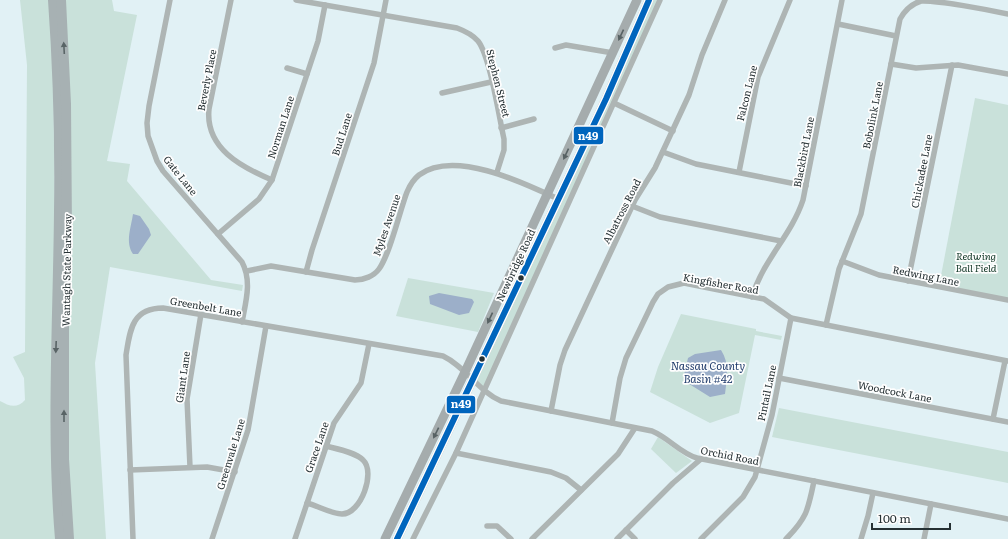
<svg xmlns="http://www.w3.org/2000/svg" width="1008" height="539" font-family="Literata,serif">
  <rect width="100%" height="100%" fill="#e1f1f5"/>
  <g fill="#c9e1da">
    <path d="M20 0H50L53 49 58 539H0V401C9 406 17 409 25 400L24 378 13 357 25 352 27 65Z"/>
    <polygon points="64,0 112,0 114,11 137,15 107,161 130,164 127,181 211,280 243,285 242,291 110,267 95,363 106,539 72,539 67,437"/>
    <polygon points="650,0 658,0 483,389 475,380"/>
    <polygon points="975,98 1008,105 1008,300 939,286"/>
    <polygon points="408,278 494,293 478,332 396,316"/>
    <polygon points="681,314 756,329 756,331 782,336 781,340 755,335 739,413 710,423 650,392 658,367"/>
    <polygon points="779,408 1008,452 1008,483 772,437"/>
    <polygon points="658,437 692,461 676,473 651,449"/>
  </g>
  <g fill="#9cafc9">
    <path d="M133 214 140 216 149 229 151 235 138 254H133C125 242 131 228 133 214Z"/>
    <polygon points="439,293 472,299 474,302 469,313 459,315 430,304 429,296"/>
    <path d="M721 350C730 364 727 378 725 394L710 397 686 382 684 375 688 358 695 354Z"/>
  </g>
  <g fill="none" stroke-linecap="round" stroke-linejoin="round">
    <g stroke="#aeb5b4" stroke-width="5.5">
      <path d="M170 0 149 106 147 123 148 136 157 161 163 171 242 262C252 281 246 301 242 322"/>
      <path d="M231 0 209 109C205 148 241 167 272 180"/>
      <path d="M296 0 457 28C465 31 472 34 478 41 490 56 499 117 504 139V150L497 172"/>
      <polyline points="838,24 896,36"/>
      <polyline points="555,48 566,45 613,53"/>
      <polyline points="891,64 916,68 958,65 1008,74"/>
      <polyline points="287,68 307,74"/>
      <polyline points="442,93 491,82"/>
      <polyline points="614,103 673,131"/>
      <polyline points="501,128 534,119"/>
      <polyline points="663,152 696,164 806,186"/>
      <polyline points="739,172 758,77 790,0"/>
      <polyline points="632,206 660,217 781,241"/>
      <polyline points="218,234 259,199 272,180 318,41 325,5"/>
      <polyline points="842,261 879,275 1008,300"/>
      <path d="M247 271 271 266 355 280C364 280 374 276 379 269 390 254 400 210 407 192 410 185 414 179 419 175 454 149 524 183 558 199"/>
      <polyline points="306,272 312,250 374,63 386,0"/>
      <polyline points="908,281 952,65"/>
      <path d="M752 297C763 260 791 236 803 200L842 0"/>
      <path d="M826 325 839 269 861 214 900 19C905 10 911 4 921 1 937 0 989 10 1008 14"/>
      <polyline points="779,378 1008,422"/>
      <polyline points="551,411 560,365 565,350 635,200 655,168 689,95 702,55 725,0"/>
      <polyline points="993,419 1005,361"/>
      <polyline points="612,423 620,378 626,358 653,302 658,294 668,287 684,283 764,299 791,318 1008,361"/>
      <polyline points="456,453 551,472 566,478 581,490"/>
      <polyline points="190,467 187,399 201,314"/>
      <polyline points="130,470 207,467 235,472"/>
      <path d="M307 503C318 506 332 514 342 514 361 514 376 472 363 460 355 452 337 449 326 446"/>
      <polyline points="487,526 497,526 511,539"/>
      <polyline points="626,530 635,539"/>
      <path d="M133 539 126 355C130 330 132 308 163 308L443 356C466 367 478 391 501 401L652 431C669 438 680 453 697 458L1008 519"/>
      <polyline points="212,539 248,430 266,326"/>
      <polyline points="295,539 334,423 361,383 369,344"/>
      <polyline points="413,539 456,453 660,0"/>
      <polyline points="532,539 618,454 635,428"/>
      <polyline points="617,539 673,483 701,459"/>
      <polyline points="701,539 743,497 755,477 772,415 791,318"/>
      <path d="M786 539C807 518 808 510 814 481"/>
      <polyline points="861,539 868,516 873,493"/>
      <polyline points="924,539 931,504"/>
    </g>
    <g stroke="#a5acad" stroke-width="9">
      <polyline points="385,539 465,372 637,0"/>
      <polyline points="397,539 606,99 649,0"/>
    </g>
    <g stroke="#a7b1b3" stroke-width="10">
      <path d="M53 0C58 70 60 141 59 212 58 321 51 430 60 539"/>
      <polyline points="61,0 66,104 67,231 64,309 64,459 69,539"/>
    </g>
    <g stroke="#fefefe" stroke-width="9">
      <polyline id="bus-1" points="397,539 606,99 649,0"/>
    </g>
    <use href="#bus-1" stroke="#0065bd" stroke-width="6"/>
  </g>
  <defs><path id="oneway-solid" d="M-6-.8H1V-3.2L6.5 0L1 3.2V.8H-6Z"/></defs>
  <g fill="#586264">
    <use href="#oneway-solid" transform="translate(621 35) rotate(115)"/>
    <use href="#oneway-solid" transform="translate(566 154) rotate(115)"/>
    <use href="#oneway-solid" transform="translate(490 318) rotate(115)"/>
    <use href="#oneway-solid" transform="translate(436 433) rotate(116)"/>
  </g>
  <g fill="#596466">
    <use href="#oneway-solid" transform="translate(64 48) rotate(-93)"/>
    <use href="#oneway-solid" transform="translate(56 347) rotate(92)"/>
    <use href="#oneway-solid" transform="translate(64 416) rotate(-90)"/>
  </g>
  <g fill="#253033" stroke="#fefefe" stroke-width="1.5">
    <circle cx="521" cy="278" r="3.5"/>
    <circle cx="482" cy="359" r="3.5"/>
  </g>
  <g text-anchor="middle" dominant-baseline="central" stroke-width="3.5" stroke-linejoin="round" paint-order="stroke">
    <g font-size="10" fill="#253033" stroke="#fefefe">
      <text transform="translate(206 80) rotate(-79)">Beverly Place</text>
      <text transform="translate(499 83) rotate(76)">Stephen Street</text>
      <text transform="translate(746 93) rotate(-76)">Falcon Lane</text>
      <text transform="translate(872 115) rotate(-79)">Bobolink Lane</text>
      <text transform="translate(280 127) rotate(-72)">Norman Lane</text>
      <text transform="translate(341 134) rotate(-72)">Bud Lane</text>
      <text transform="translate(803 152) rotate(-79)">Blackbird Lane</text>
      <text transform="translate(921 171) rotate(-79)">Chickadee Lane</text>
      <text transform="translate(181 175) rotate(51)">Gate Lane</text>
      <text transform="translate(621 211) rotate(-63)">Albatross Road</text>
      <text transform="translate(386 225) rotate(-71)">Myles Avenue</text>
      <text transform="translate(515 265) rotate(-65)">Newbridge Road</text>
      <text transform="translate(66 270) rotate(-89)">Wantagh State Parkway</text>
      <text transform="translate(926 275) rotate(11)">Redwing Lane</text>
      <text transform="translate(721 283) rotate(10)">Kingfisher Road</text>
      <text transform="translate(206 306) rotate(10)">Greenbelt Lane</text>
      <text transform="translate(182 377) rotate(-82)">Giant Lane</text>
      <text transform="translate(895 391) rotate(11)">Woodcock Lane</text>
      <text transform="translate(766 393) rotate(-78)">Pintail Lane</text>
      <text transform="translate(316 447) rotate(-71)">Grace Lane</text>
      <text transform="translate(230 454) rotate(-73)">Greenvale Lane</text>
      <text transform="translate(730 455) rotate(11)">Orchid Road</text>
    </g>
    <g font-size="10" font-style="italic" fill="#0c3221" stroke="#fefefe">
      <text x="976" y="255">Redwing<tspan x="976" dy="12">Ball Field</tspan></text>
    </g>
    <g font-size="11" font-style="italic" fill="#223d6c" stroke="#fefefe">
      <text x="708" y="365">Nassau County<tspan x="708" dy="13">Basin #42</tspan></text>
    </g>
  </g>
  <g stroke="#fefefe" stroke-width="1.5">
    <rect x="573" y="126" width="31" height="19" rx="4" fill="#0065bd"/>
    <rect x="446" y="395" width="30" height="19" rx="4" fill="#0065bd"/>
  </g>
  <g font-size="11" text-anchor="middle" font-weight="bold" fill="#fff">
    <text x="588" y="140">n49</text>
    <text x="461" y="408">n49</text>
  </g>
  <path d="M872 523v6h78v-6" fill="none" stroke="#253033" stroke-width="2"/>
  <text x="878" y="523" font-size="12" fill="#253033" stroke="#fefefe" stroke-width="3" paint-order="stroke">100 m</text>
</svg>
